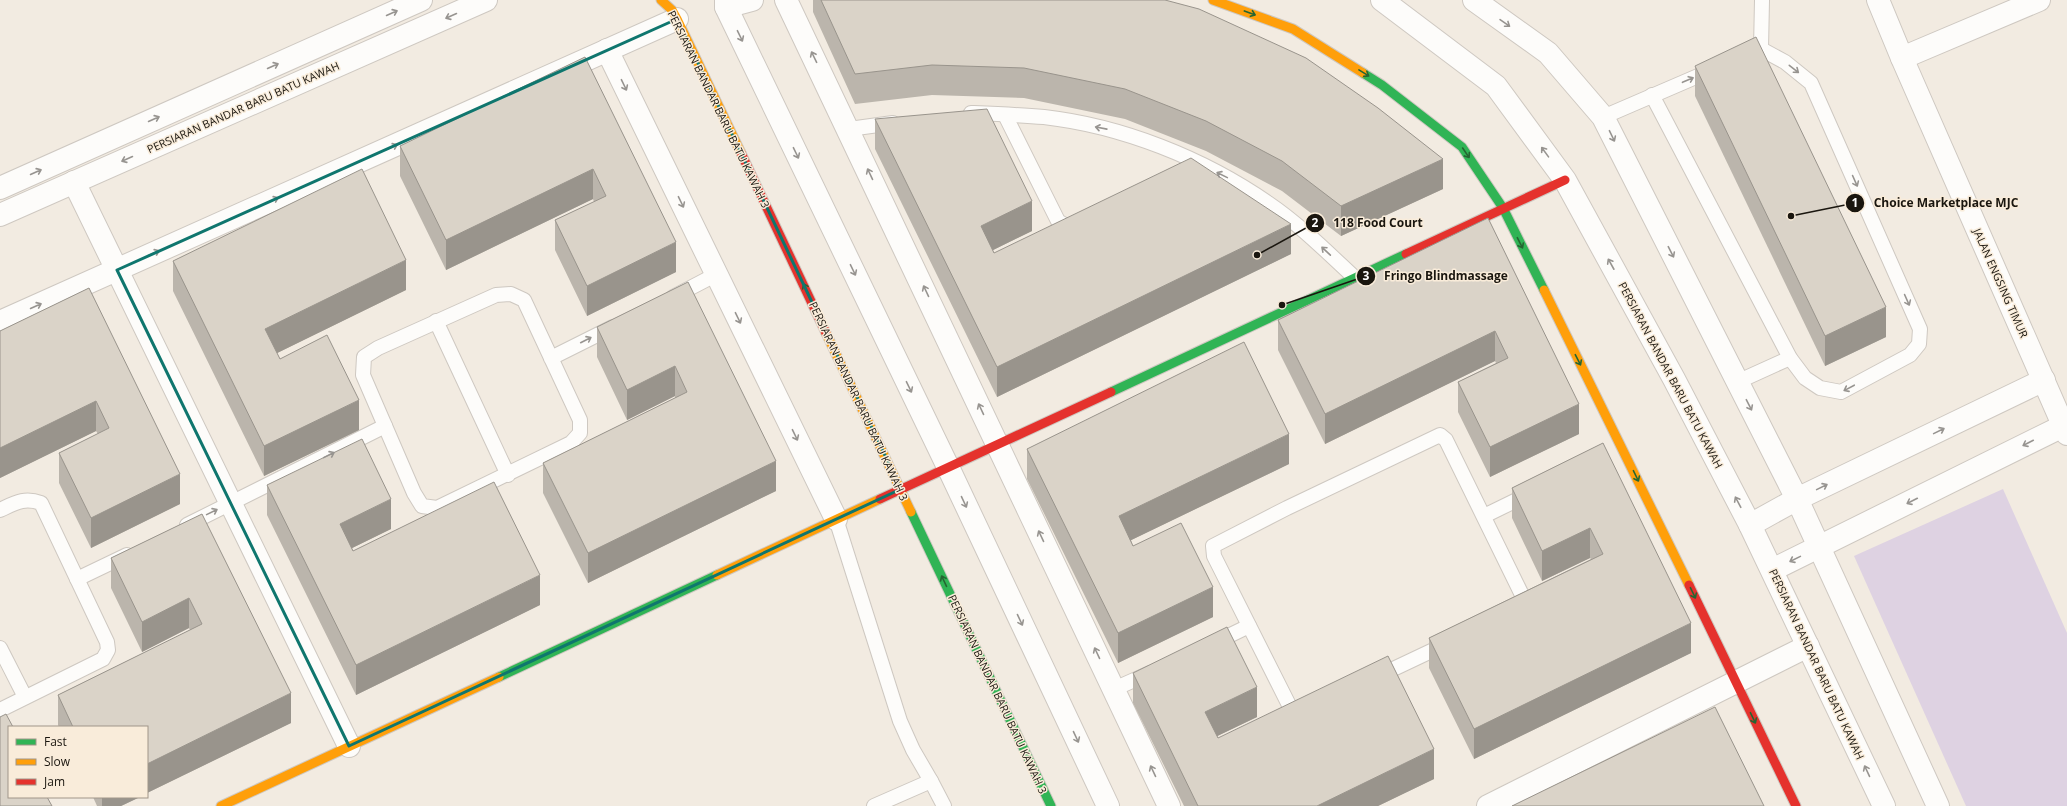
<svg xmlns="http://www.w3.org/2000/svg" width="2067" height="806" font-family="'Open Sans',sans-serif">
  <rect width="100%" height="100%" fill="#f2ebe1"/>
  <polygon fill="#ded2e2" points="2003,489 2067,633 2067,806 1966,806 1854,556"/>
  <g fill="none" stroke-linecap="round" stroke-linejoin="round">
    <g stroke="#cec8c1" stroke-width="16">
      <g id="lane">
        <polyline points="1761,49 1762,0"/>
        <polyline points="1652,95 1790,358 1805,378 1820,388 1841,392 1910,355 1919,344 1920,329 1811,83 1785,62 1761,49"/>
        <path d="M971 113C995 114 1020 115 1044 117 1122 126 1203 158 1268 203 1299 224 1327 252 1355 278"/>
        <polyline points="1005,115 1058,221 1066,226 1076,225"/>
        <polyline points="1603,117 1712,70"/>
        <polyline points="849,129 893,123"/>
        <polygon points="511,294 524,300 580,420 580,433 571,443 437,508 422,506 414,493 363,375 364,357 378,348 496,295"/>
        <polyline points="673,297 717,274"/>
        <polyline points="436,321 508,475"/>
        <polyline points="551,358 613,327"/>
        <polyline points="1737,382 1790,358"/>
        <polygon points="1440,435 1446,440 1523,597 1523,605 1520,609 1370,680 1304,714 1296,714 1291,709 1214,556 1213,546 1287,508"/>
        <path d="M0 510C15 503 24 497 41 503L107 642 108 650 103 659 0 710"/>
        <polyline points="1484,516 1529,494"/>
        <polyline points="836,519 900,721 913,750 931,781 874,806"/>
        <polyline points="187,525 385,426"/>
        <polyline points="77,579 127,555"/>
        <polyline points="1214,643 1249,626"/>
        <polyline points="0,648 25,697"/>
        <polyline points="1114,689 1150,673"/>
        <polyline points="931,781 944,806"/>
      </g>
    </g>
    <g stroke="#cec8c1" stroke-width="24">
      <g id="street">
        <polyline points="726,0 726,7 948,467 1108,806"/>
        <polyline points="786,0 1169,806"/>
        <polyline points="1382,0 1496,86 1565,180 1674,379 1750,525 1884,806"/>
        <polyline points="1474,0 1548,53 1603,117 1797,499 1938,806"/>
        <polyline points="1878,0 1902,58 2067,434"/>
        <polyline points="726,7 752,0"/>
        <polyline points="607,50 836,519"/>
        <polyline points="1902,58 2039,0"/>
        <polyline points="74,182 349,746"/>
        <polyline points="0,188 421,0"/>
        <polyline points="0,215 486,0"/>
        <polyline points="0,322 677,19"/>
        <polyline points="1750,525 1797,499 2044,380"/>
        <polyline points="1772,570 2063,426"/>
        <polyline points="1488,806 1808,646"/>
      </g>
    </g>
    <g stroke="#cec8c1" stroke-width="11">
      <g id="fast">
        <polyline points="1363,73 1382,85 1462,147 1503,208 1544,290"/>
        <polyline points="1111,392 1406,254"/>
        <polyline points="911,512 1051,806"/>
        <polyline points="499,677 717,575"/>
      </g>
    </g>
    <g stroke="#cec8c1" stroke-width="11">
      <g id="slow">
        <polyline points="661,0 672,10 677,19 741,153"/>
        <polyline points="1213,0 1293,29 1363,73"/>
        <polyline points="1544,290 1689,585"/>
        <polyline points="826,333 911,512"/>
        <polyline points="717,575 880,499"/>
        <polyline points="221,806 499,677"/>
      </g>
    </g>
    <g stroke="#cec8c1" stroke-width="11">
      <g id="jam">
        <polyline points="741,153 826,333"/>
        <polyline points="1406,254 1565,180"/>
        <polyline points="880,499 1111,392"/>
        <polyline points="1689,585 1796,806"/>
      </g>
    </g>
    <use href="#lane" stroke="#fdfcfa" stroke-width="14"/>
    <use href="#street" stroke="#fdfcfa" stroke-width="22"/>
    <use href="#fast" stroke="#30b455" stroke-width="9"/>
    <use href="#slow" stroke="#ff9f0a" stroke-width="9"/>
    <use href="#jam" stroke="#e5322d" stroke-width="9"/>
  </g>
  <g fill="#bbb5ac">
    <polygon points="813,0 1165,0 1443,189 1341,236 1282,191 1206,151 1125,119 1024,98 932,95 855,104 813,12"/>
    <polygon points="585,57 676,272 587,316 555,250 555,220 594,202 593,199 446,270 400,176 400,146"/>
    <polygon points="1695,66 1886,337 1825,366 1695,96"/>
    <polygon points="875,119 1032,231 993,250 994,253 1291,254 997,397 875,149"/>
    <polygon points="1488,218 1579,434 1490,477 1458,412 1458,382 1496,363 1495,361 1325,444 1278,350 1278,320"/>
    <polygon points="173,261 406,290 277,353 280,359 359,430 264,476 173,291"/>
    <polygon points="688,282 776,491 588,583 543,493 543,463 675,398 675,396 627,420 597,357 597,327"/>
    <polygon points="89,288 180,504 91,548 59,483 59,453 98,434 96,431 0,478 0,331"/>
    <polygon points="1603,443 1691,653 1474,759 1429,668 1429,638 1591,559 1590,558 1542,581 1512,518 1512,488"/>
    <polygon points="1027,449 1289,464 1131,540 1133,546 1213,617 1118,663 1027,479"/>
    <polygon points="267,485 391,529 352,548 353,551 540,605 356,695 267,515"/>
    <polygon points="202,514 291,723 147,793 147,727 59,727 58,725 58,695 190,630 189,628 142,652 111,588 111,558"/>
    <polygon points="1133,673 1257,717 1217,736 1218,738 1434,779 1378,806 1184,806 1133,703"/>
    <polygon points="93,797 140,797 121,806 97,806"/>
  </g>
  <g fill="#99948c">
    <polygon points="1443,159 1443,189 1341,236 1341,206"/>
    <polygon points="593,169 593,199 446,270 446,240"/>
    <polygon points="1032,201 1032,231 981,256 981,226"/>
    <polygon points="1291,224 1291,254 997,397 997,367"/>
    <polygon points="676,242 676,272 587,316 587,286"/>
    <polygon points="406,260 406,290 265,359 265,329"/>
    <polygon points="1886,307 1886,337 1825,366 1825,336"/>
    <polygon points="1495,331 1495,361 1325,444 1325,414"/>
    <polygon points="675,366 675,396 627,420 627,390"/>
    <polygon points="359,400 359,430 264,476 264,446"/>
    <polygon points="96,401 96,431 0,478 0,448"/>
    <polygon points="1579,404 1579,434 1490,477 1490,447"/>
    <polygon points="1289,434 1289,464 1119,546 1119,516"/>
    <polygon points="776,461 776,491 588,583 588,553"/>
    <polygon points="180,474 180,504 91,548 91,518"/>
    <polygon points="391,499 391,529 340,554 340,524"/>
    <polygon points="1590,528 1590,558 1542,581 1542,551"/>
    <polygon points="540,575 540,605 356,695 356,665"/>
    <polygon points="1213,587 1213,617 1118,663 1118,633"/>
    <polygon points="189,598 189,628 142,652 142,622"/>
    <polygon points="1691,623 1691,653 1474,759 1474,729"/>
    <polygon points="1257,687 1257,717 1205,742 1205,712"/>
    <polygon points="291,693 291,723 147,793 147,764"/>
    <polygon points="1434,749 1434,779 1378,806 1317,806"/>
    <polygon points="102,797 140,797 121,806 102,806"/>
  </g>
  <g fill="#dad3c8" stroke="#99948c">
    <polygon points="821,0 1165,0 1199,9 1306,58 1378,108 1443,159 1341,206 1282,161 1206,121 1125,89 1024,68 932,65 855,74"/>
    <polygon points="1756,37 1886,307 1825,336 1695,66"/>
    <polygon points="585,57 676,242 587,286 555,220 606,196 593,169 446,240 400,146"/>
    <polygon points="987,109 1032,201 981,226 994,253 1191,158 1291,224 997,367 875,119"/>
    <polygon points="362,169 406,260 265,329 280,359 327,335 359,400 264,446 173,261"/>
    <polygon points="1488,218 1579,404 1490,447 1458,382 1508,358 1495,331 1325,414 1278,320"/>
    <polygon points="688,282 776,461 588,553 543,463 687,392 675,366 627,390 597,327"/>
    <polygon points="89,288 180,474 91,518 59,453 109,428 96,401 0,448 0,331"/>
    <polygon points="1244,342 1289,434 1119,516 1133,546 1181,523 1213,587 1118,633 1027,449"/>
    <polygon points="362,439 391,499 340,524 353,551 494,482 540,575 356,665 267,485"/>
    <polygon points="1603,443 1691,623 1474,729 1429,638 1603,554 1590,528 1542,551 1512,488"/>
    <polygon points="202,514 291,693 147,764 147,727 73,727 58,695 202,624 189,598 142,622 111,558"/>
    <polygon points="1227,627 1257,687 1205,712 1218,738 1388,656 1434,749 1317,806 1198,806 1133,673"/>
    <polygon points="1715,707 1764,806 1512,806"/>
    <polygon points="6,714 13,727 9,727 9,797 47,797 52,806 0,806 0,717"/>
  </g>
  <defs><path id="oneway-shaft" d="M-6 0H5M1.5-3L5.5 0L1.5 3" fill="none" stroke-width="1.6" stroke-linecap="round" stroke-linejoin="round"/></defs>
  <g stroke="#979490">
    <use href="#oneway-shaft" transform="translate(392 13) rotate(-24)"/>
    <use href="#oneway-shaft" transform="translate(451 16) rotate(156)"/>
    <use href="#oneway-shaft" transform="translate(1505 23) rotate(35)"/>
    <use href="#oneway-shaft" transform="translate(740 36) rotate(64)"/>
    <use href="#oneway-shaft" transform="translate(814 57) rotate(-116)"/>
    <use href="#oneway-shaft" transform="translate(273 66) rotate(-24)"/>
    <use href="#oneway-shaft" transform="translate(1794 69) rotate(38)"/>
    <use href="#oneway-shaft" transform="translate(1688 80) rotate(-23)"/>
    <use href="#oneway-shaft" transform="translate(624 85) rotate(64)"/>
    <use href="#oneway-shaft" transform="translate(154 119) rotate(-24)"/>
    <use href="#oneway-shaft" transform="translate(1101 128) rotate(-169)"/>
    <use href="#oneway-shaft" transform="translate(1612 136) rotate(64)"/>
    <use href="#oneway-shaft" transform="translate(392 147) rotate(-24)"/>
    <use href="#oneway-shaft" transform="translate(1545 152) rotate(-126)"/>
    <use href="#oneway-shaft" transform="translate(796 153) rotate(64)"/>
    <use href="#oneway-shaft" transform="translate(127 159) rotate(156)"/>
    <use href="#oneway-shaft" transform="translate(36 172) rotate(-24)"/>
    <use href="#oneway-shaft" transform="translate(870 174) rotate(-115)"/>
    <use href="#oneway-shaft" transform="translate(1222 175) rotate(-154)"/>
    <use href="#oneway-shaft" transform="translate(1855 181) rotate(66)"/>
    <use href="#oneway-shaft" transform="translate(273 200) rotate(-24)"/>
    <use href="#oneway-shaft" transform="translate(681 202) rotate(64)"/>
    <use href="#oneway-shaft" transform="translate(1326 251) rotate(-137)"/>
    <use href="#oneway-shaft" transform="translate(1671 252) rotate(63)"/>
    <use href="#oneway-shaft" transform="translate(154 253) rotate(-24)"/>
    <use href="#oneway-shaft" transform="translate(1611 264) rotate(-119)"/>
    <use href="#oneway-shaft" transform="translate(853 270) rotate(64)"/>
    <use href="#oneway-shaft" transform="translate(926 291) rotate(-115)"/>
    <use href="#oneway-shaft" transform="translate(1907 300) rotate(66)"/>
    <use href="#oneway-shaft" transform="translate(36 306) rotate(-24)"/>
    <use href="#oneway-shaft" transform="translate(738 318) rotate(64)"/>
    <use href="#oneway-shaft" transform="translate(586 340) rotate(-27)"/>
    <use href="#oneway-shaft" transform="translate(909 387) rotate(64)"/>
    <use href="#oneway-shaft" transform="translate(1849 388) rotate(152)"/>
    <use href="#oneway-shaft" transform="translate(1749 405) rotate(63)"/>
    <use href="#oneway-shaft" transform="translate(981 409) rotate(-115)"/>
    <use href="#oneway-shaft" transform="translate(1939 431) rotate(-26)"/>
    <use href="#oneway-shaft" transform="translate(795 435) rotate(64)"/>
    <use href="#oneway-shaft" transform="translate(2028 443) rotate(153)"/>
    <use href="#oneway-shaft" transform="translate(329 455) rotate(-26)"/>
    <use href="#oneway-shaft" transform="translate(1822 487) rotate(-26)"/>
    <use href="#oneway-shaft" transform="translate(1912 501) rotate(153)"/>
    <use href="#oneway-shaft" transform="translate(964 502) rotate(65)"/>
    <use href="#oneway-shaft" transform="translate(1738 502) rotate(-118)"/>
    <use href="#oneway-shaft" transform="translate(212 512) rotate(-26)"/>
    <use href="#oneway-shaft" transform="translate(1041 536) rotate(-115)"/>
    <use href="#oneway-shaft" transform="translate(1795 559) rotate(154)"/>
    <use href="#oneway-shaft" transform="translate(1020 620) rotate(65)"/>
    <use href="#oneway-shaft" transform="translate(1097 653) rotate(-115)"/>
    <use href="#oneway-shaft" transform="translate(1076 737) rotate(65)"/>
    <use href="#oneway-shaft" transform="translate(1153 771) rotate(-115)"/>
    <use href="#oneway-shaft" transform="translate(1867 771) rotate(-115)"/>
  </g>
  <g stroke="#256532">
    <use href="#oneway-shaft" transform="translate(1250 13) rotate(20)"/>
    <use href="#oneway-shaft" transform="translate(1364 73) rotate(32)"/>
    <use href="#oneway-shaft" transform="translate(1466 153) rotate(56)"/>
    <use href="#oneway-shaft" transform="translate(1520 243) rotate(63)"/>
    <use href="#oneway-shaft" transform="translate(806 289) rotate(-115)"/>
    <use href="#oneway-shaft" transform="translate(1578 360) rotate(63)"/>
    <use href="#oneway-shaft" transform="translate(1636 476) rotate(64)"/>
    <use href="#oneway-shaft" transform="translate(944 581) rotate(-115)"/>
    <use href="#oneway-shaft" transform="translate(1693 593) rotate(64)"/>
    <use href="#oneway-shaft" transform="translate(1753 718) rotate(64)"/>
  </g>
  <path fill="none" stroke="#0f766e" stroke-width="3" stroke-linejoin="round" d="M677 19 901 489 349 746 117 270Z"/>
  <g text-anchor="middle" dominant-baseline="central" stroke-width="3" stroke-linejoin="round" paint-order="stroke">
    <g font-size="11" fill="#1a160f" stroke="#f9ecda">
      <text transform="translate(243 107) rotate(-24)">PERSIARAN BANDAR BARU BATU KAWAH</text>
      <text transform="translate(719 109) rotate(64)">PERSIARAN BANDAR BARU BATU KAWAH 3</text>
      <text transform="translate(2001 283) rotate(66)">JALAN ENGSING TIMUR</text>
      <text transform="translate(1671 375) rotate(62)">PERSIARAN BANDAR BARU BATU KAWAH</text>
      <text transform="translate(859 401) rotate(65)">PERSIARAN BANDAR BARU BATU KAWAH 3</text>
      <text transform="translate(1817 664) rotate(65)">PERSIARAN BANDAR BARU BATU KAWAH</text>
      <text transform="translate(998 694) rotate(65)">PERSIARAN BANDAR BARU BATU KAWAH 3</text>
    </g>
  </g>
  <path fill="none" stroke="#1a160f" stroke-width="1.5" d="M1791 216L1855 203M1257 255L1315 223M1282 305L1366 276"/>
  <g fill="#1a160f" stroke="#f9ecda" stroke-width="1.5">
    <circle cx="1791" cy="216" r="4"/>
    <circle cx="1257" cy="255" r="4"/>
    <circle cx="1282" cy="305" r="4"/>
    <circle cx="1855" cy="203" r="10"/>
    <circle cx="1315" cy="223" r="10"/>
    <circle cx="1366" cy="276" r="10"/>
  </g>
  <g font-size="12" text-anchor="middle" font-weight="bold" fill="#fff">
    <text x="1855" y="207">1</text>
    <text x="1315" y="227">2</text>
    <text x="1366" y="280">3</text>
  </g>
  <g font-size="12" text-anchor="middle" font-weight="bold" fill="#1a160f" stroke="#f9ecda" stroke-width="3" stroke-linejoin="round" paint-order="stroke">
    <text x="1946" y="207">Choice Marketplace MJC</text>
    <text x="1378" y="227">118 Food Court</text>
    <text x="1446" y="280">Fringo Blindmassage</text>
  </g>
  <rect x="8" y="726" width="140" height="72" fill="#f9ecda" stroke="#a09689"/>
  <rect x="16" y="739" width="20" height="6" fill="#30b455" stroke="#a09689"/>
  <text x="44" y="746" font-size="12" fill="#1a160f">Fast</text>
  <rect x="16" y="759" width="20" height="6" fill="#ff9f0a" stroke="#a09689"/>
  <text x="44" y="766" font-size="12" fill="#1a160f">Slow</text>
  <rect x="16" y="779" width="20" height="6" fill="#e5322d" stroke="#a09689"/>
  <text x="44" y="786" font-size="12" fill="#1a160f">Jam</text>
</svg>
